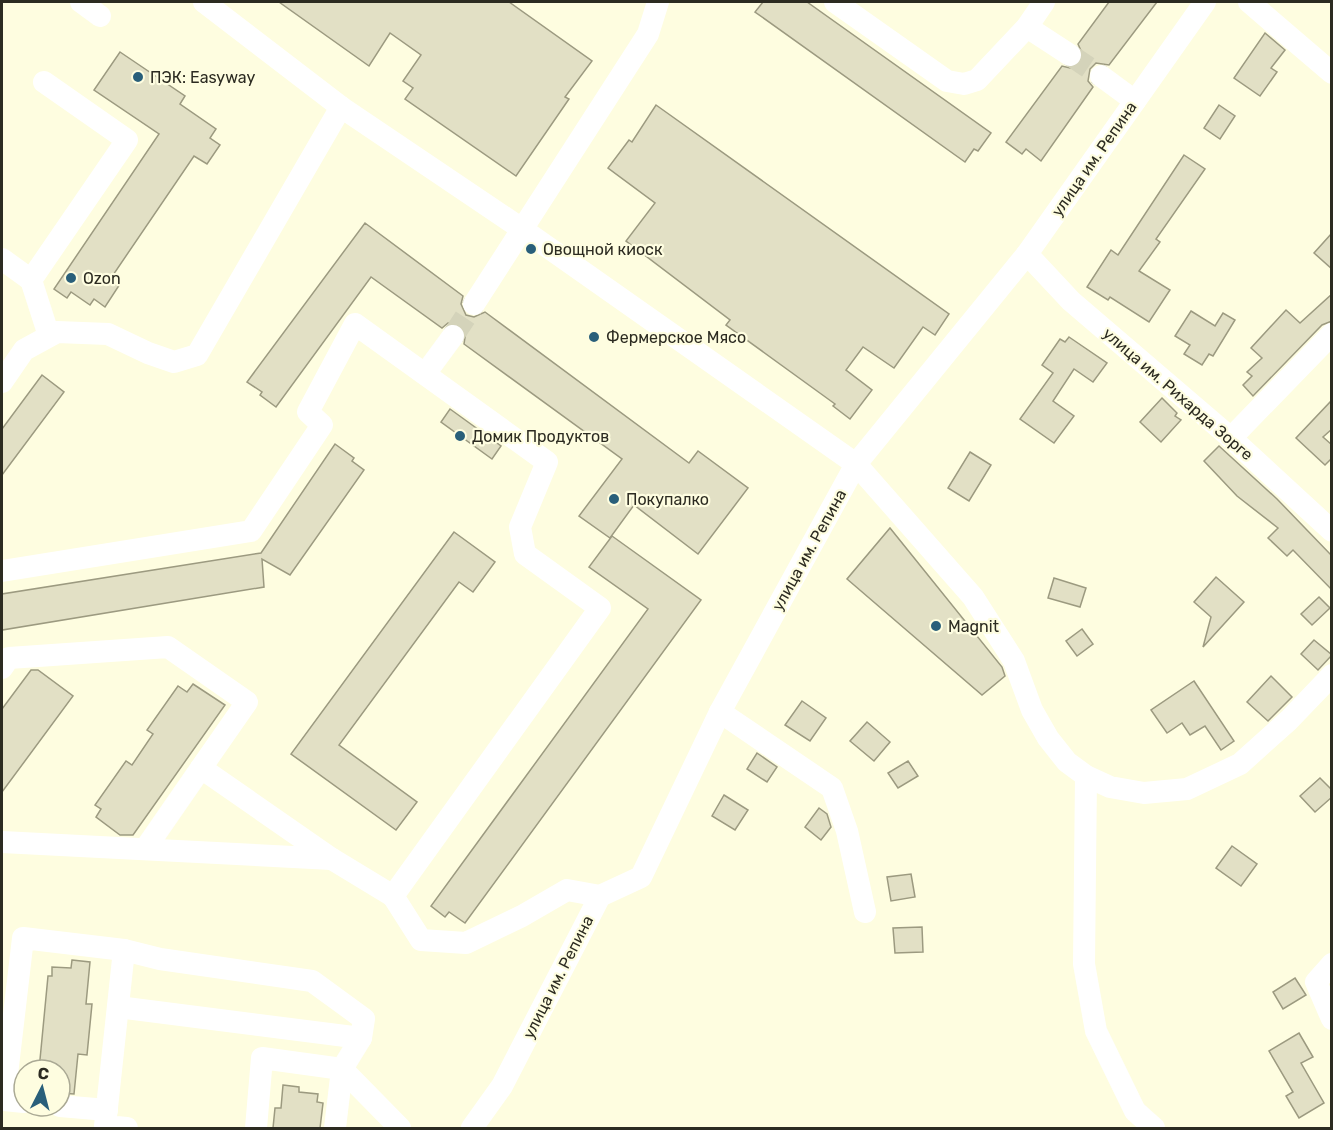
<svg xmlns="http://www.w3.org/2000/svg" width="1333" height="1130" font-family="Rubik,sans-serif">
  <rect width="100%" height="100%" fill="#fefde0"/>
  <g fill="#e2e0c5" stroke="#9c9a80" stroke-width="1.5">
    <polygon points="279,2 509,2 592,61 565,97 569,99 516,176 405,99 413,88 403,81 421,55 390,33 369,66"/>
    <polygon points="763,2 807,2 991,133 978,151 974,149 965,162 755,12"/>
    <polygon points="1109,2 1157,2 1109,65 1096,63 1090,69 1088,81 1093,87 1041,161 1026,149 1022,154 1006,142 1062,66 1070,68 1081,63 1083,55 1078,44"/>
    <polygon points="1265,33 1285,50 1271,68 1277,72 1260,96 1234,78"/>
    <polygon points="120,52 185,96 180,104 216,129 210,138 220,145 207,164 194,156 111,278 120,284 105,307 94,299 90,305 71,292 67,298 54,289 159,134 94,90"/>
    <polygon points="656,105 949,314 935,335 923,327 894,368 863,347 846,370 872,390 850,419 833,406 835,404 726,325 730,320 626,241 655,203 608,168 629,140 632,142"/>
    <polygon points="1219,105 1235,116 1220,139 1204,128"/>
    <polygon points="1184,155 1205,169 1156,239 1160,242 1139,271 1170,290 1149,322 1110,297 1108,300 1087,287 1111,250 1118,255"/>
    <polygon points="365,223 463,296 461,304 466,315 474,317 485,312 689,463 698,451 748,488 698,554 634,505 610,538 579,516 622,459 464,344 466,331 460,325 448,323 442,328 371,277 276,407 260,395 262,392 247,382"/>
    <polygon points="1332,233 1332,269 1314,253"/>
    <polygon points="1332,294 1332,321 1322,325 1253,396 1243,385 1252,376 1247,372 1262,358 1251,348 1286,310 1300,323"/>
    <polygon points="1191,311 1215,326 1223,313 1235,320 1213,356 1209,354 1202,365 1184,354 1190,345 1175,336"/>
    <polygon points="1069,337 1107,363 1093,382 1074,369 1053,401 1074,416 1054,443 1020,419 1053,373 1042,365 1060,339 1065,342"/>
    <polygon points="42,375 64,392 2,475 2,429"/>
    <polygon points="1162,398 1177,413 1175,416 1181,420 1161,442 1140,422"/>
    <polygon points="1332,400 1332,429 1323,437 1332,445 1332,458 1325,465 1296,438"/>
    <polygon points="450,409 501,446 492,459 441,422"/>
    <polygon points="335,444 354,458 352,461 364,470 290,575 262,559 264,587 2,630 2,594 261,553"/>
    <polygon points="1219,446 1277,499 1332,556 1332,590 1293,550 1287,556 1268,538 1278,528 1237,496 1204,461"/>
    <polygon points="970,452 991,465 969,501 948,488"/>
    <polygon points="890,528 1002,667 1005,676 982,695 847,579"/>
    <polygon points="454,532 495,562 473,592 459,582 339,745 417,802 396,830 291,754"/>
    <polygon points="612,536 701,600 465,923 449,912 445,917 431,906 648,609 589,567"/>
    <polygon points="1216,577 1244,602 1203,647 1211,617 1194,602"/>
    <polygon points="1054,578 1086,588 1080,607 1048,598"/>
    <polygon points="1319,597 1330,608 1312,625 1301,614"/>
    <polygon points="1082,629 1093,644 1077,656 1066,641"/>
    <polygon points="1314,640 1332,655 1318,670 1301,654"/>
    <polygon points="31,670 38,670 73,696 2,792 2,709"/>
    <polygon points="1271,676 1292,697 1268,721 1247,702"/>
    <polygon points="1194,681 1234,741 1221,750 1205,726 1190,735 1182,723 1167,733 1151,710"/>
    <polygon points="193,684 225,705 133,835 120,835 96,817 101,809 95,805 126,761 132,765 153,734 147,730 178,686 187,692"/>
    <polygon points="802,701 826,718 810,741 785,725"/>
    <polygon points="867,722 890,742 874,761 850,741"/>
    <polygon points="757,753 777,767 767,782 747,769"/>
    <polygon points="908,761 918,776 898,788 888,773"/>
    <polygon points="1320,778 1332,790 1332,797 1315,812 1300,796"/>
    <polygon points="724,795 748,810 735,830 712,816"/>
    <polygon points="819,808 827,814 831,827 821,840 805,827"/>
    <polygon points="1232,846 1257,864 1241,886 1216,868"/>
    <polygon points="911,874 915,897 891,901 887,877"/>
    <polygon points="922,927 923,952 895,953 893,928"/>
    <polygon points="72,960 90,962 86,1004 92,1004 87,1055 78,1054 74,1094 60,1093 60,1070 39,1070 48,976 52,976 52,967 71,968"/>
    <polygon points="1295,978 1306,995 1283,1009 1273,992"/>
    <polygon points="1299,1033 1313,1057 1301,1063 1324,1103 1299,1118 1286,1096 1293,1092 1269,1051"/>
    <polygon points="283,1085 299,1087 299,1092 318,1094 317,1102 323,1103 320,1128 273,1128 275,1108 281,1108"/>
  </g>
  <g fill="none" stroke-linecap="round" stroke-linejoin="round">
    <g stroke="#d4d3ba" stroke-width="22" stroke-dasharray="22 11" stroke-linecap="butt">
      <polyline points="1070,55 1101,76"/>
      <polyline points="453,336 474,304"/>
    </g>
    <g stroke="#fff" stroke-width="22">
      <polyline points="81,2 100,16"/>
      <polyline points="204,2 341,107 522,229 856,464 973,597 1014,661 1032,710 1048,738 1067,762 1086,776 1110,787 1144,793 1187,789 1240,764 1289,720 1332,675"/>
      <polyline points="835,2 947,81 964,84 977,80 1027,27"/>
      <polyline points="1044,2 1027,27 1070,55"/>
      <polyline points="1249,2 1332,73"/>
      <polyline points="1101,76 1135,101"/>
      <polyline points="1027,254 1071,301 1231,438 1332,531"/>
      <polyline points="2,259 31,280 127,140 44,82"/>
      <polyline points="31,280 49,336"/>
      <polyline points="474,304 648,34 658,2"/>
      <polyline points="425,374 453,336"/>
      <polyline points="2,382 24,350 57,332 108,334 148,353 174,362 197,355 341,107"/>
      <polyline points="1231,438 1332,334"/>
      <polyline points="2,571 251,531 322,425 308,412 355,324 547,462 520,527 525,554 600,608 393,896 332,859 201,768 247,702 168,647 9,658 2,668"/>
      <polyline points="720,712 832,788 847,831 865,912"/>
      <polyline points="1086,776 1084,964 1096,1031 1135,1111 1154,1128"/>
      <polyline points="2,842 332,859"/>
      <polyline points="145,849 201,768"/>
      <polyline points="393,896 421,940 466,943 522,916 567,890 600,896"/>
      <polyline points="124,950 105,1126 127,1128"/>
      <polyline points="1332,964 1316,982 1332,1019"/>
      <polyline points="24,1102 4,1100 23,938 124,950 160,959 312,981 364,1019 361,1038 118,1007"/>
      <polyline points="60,1106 107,1110"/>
      <polyline points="256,1128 262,1058 342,1069 400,1128"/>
      <polyline points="335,1128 342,1069 361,1038"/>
      <polyline points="472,1128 502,1086 600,896 641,877 720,712 856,464 1027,254 1205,2"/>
    </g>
  </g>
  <g fill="#295f7a" stroke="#fefde0" stroke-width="2">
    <circle cx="138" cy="77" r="6"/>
    <circle cx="531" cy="249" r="6"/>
    <circle cx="71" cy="278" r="6"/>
    <circle cx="594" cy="337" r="6"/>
    <circle cx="460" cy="436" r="6"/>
    <circle cx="614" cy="499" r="6"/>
    <circle cx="936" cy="626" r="6"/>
  </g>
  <g text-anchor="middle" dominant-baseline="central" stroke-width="4.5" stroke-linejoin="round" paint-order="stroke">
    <g font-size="16" fill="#2c2b21" stroke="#fefde0" text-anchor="start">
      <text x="150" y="77">ПЭК: Easyway</text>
      <text x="543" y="249">Овощной киоск</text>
      <text x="83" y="278">Ozon</text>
      <text x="606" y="337">Фермерское Мясо</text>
      <text x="472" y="436">Домик Продуктов</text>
      <text x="626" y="499">Покупалко</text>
      <text x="948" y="626">Magnit</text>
    </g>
    <g font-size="16" fill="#2c2b21" stroke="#fefde0">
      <text transform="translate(1094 159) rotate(-55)">улица им. Репина</text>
      <text transform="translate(1178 394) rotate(41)">улица им. Рихарда Зорге</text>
      <text transform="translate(809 550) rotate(-61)">улица им. Репина</text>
      <text transform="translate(558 977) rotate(-63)">улица им. Репина</text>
    </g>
  </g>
  <rect width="1333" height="1130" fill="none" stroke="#2c2b21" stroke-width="6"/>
  <g transform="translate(42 1088) rotate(6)"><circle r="28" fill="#fefde0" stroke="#aaa994" stroke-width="1.5"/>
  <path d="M0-4.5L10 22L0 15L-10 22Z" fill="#295f7a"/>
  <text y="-9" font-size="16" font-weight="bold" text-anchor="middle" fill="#2c2b21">С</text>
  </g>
</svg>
